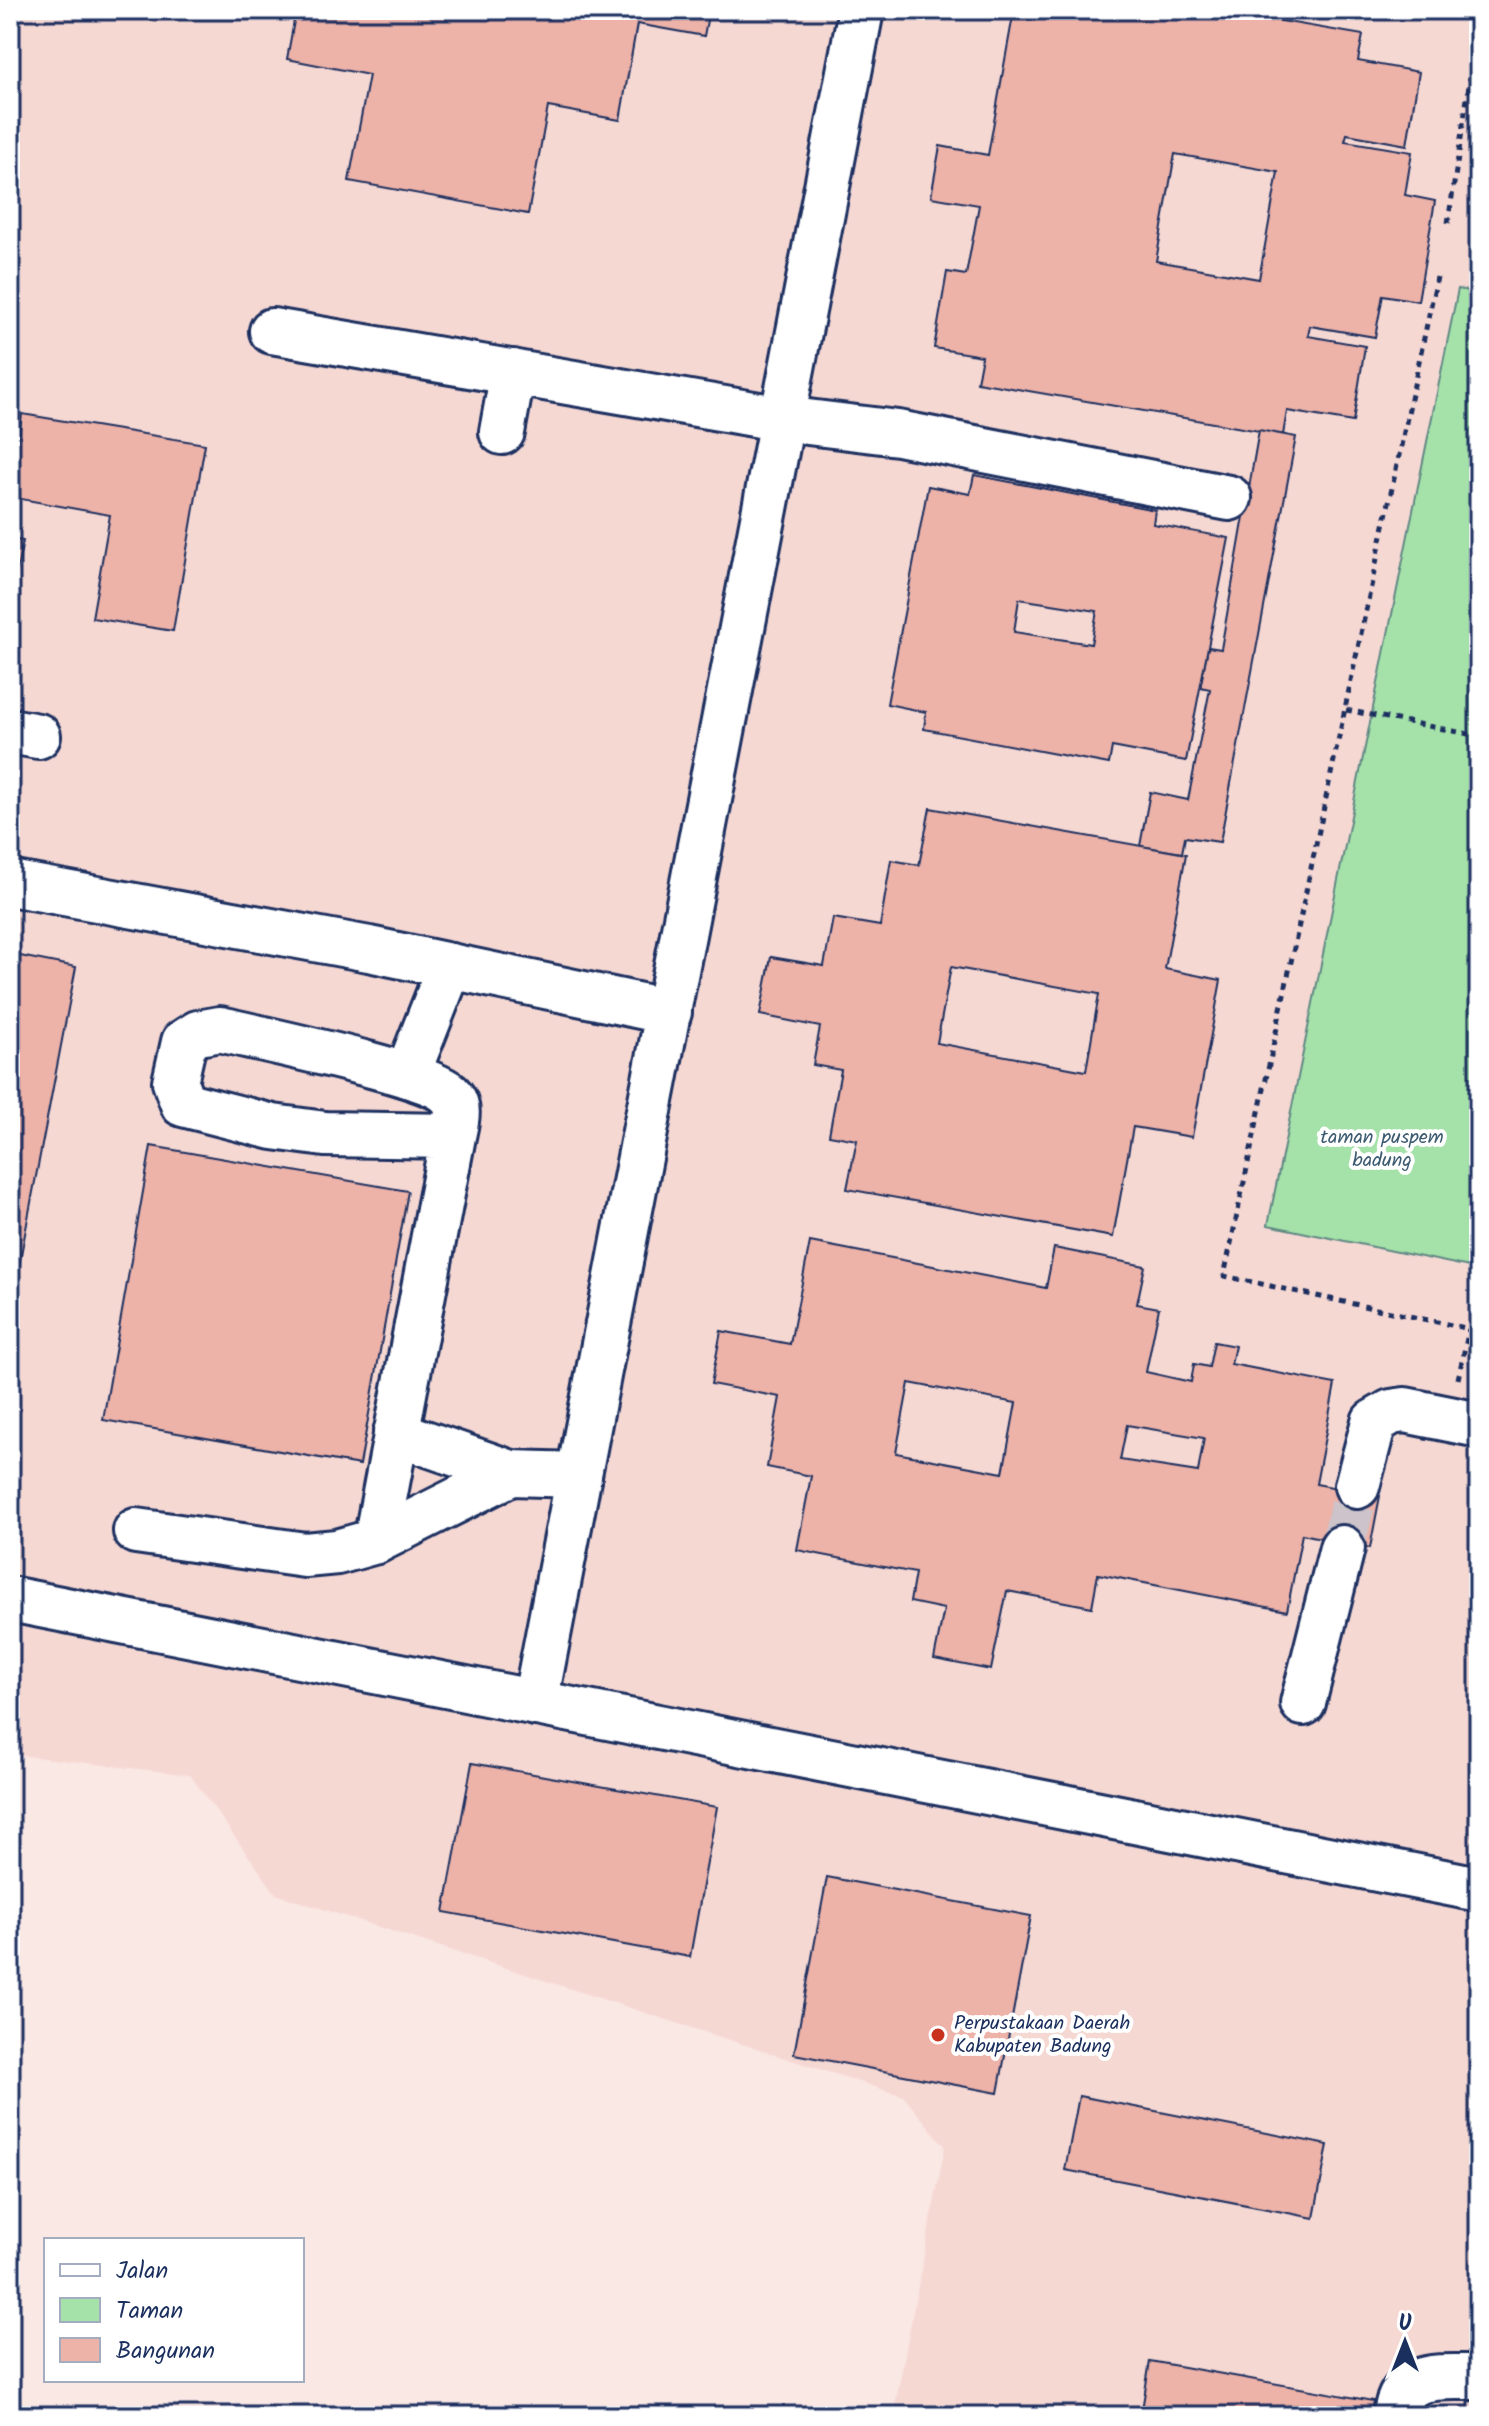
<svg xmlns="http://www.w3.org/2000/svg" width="1489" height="2426" font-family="Kalam,sans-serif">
  <rect width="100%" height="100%" fill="#fae8e5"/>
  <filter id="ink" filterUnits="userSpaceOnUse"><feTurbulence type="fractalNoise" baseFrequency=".0125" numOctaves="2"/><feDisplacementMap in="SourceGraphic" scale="16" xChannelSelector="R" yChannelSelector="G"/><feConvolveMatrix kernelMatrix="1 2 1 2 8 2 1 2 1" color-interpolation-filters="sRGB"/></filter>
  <g filter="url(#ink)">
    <polygon fill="#f6d8d3" points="10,10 1479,10 1479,2416 893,2416 945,2146 903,2096 276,1894 190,1775 10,1754"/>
    <polygon fill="#a5e2a9" stroke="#608884" stroke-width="2" points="1458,289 1479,293 1479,1269 1268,1225"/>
    <g fill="#edb2a8" stroke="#1b2f5e" stroke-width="2" fill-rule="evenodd">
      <polygon points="296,10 709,10 704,36 637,24 620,120 548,107 528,214 349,181 369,75 287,59"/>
      <path d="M1014 10H1218L1363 35 1358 61 1419 72 1407 145 1347 134 1345 141 1412 152 1405 195 1435 201 1418 301 1383 295 1375 337 1310 326 1308 336 1365 346 1353 422 1287 411 1283 435 977 382 982 356 934 348 947 272 966 275 979 205 931 197 940 146 988 155ZM1175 154 1278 172 1259 279 1156 261Z"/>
      <polygon points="22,414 205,444 173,631 92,618 110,515 10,497"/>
      <polygon points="1259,430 1296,437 1220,842 1185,837 1182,853 1140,846 1150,792 1188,800 1210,689 1200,687 1208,647 1221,649"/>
      <path d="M974 475 1155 510 1153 524 1229 538 1186 761 1112 747 1109 764 924 729 926 712 887 704 928 486 970 494ZM1019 599 1097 611 1091 644 1014 632Z"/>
      <polygon points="10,539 23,541 10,603"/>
      <path d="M930 808 1186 854 1165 969 1221 980 1192 1137 1133 1127 1113 1237 847 1189 857 1140 829 1135 841 1070 813 1065 820 1027 760 1015 771 957 824 966 833 918 880 926 891 860 919 865ZM951 967 1099 994 1086 1071 937 1043Z"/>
      <polygon points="10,954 76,967 12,1302 10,1302"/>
      <polygon points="151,1146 408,1191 360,1465 103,1420"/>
      <path d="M810 1242 1046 1288 1054 1248 1145 1266 1137 1304 1159 1308 1146 1372 1191 1382 1194 1364 1209 1367 1214 1342 1235 1346 1231 1364 1335 1384 1316 1484 1380 1496 1370 1548 1302 1534 1287 1611 1098 1574 1092 1607 1007 1591 991 1670 934 1659 944 1609 910 1602 915 1573 797 1550 811 1476 767 1467 780 1397 711 1384 721 1331 790 1344ZM909 1383 1016 1403 1003 1473 896 1453ZM1127 1425 1204 1438 1198 1472 1120 1460Z"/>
      <polygon points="472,1763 717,1807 690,1957 444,1912"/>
      <polygon points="827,1877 1031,1916 998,2093 794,2054"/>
      <polygon points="1079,2096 1328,2145 1314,2218 1065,2170"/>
      <polygon points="1150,2361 1373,2401 1370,2416 1141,2416"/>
    </g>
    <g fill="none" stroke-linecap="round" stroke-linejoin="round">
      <polyline stroke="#cdc3ca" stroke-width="44" stroke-dasharray="44 22" stroke-linecap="butt" points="1342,1548 1357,1486"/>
      <g stroke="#1b2f5e" stroke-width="50">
        <g id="minor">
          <polyline points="272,331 783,419 898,433 1229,498"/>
          <polyline points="502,432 513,372"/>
          <polyline points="10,731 38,736"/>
          <polyline points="10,883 369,949 669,1012"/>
          <polyline points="407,1075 450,966"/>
          <polyline points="396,1433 511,1473 579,1475"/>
          <polyline points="1357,1486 1374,1422 1391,1412 1405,1410 1479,1425"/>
          <polyline points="136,1531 305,1555 337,1552 376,1541 511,1473"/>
          <path d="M376 1541 453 1136C456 1122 461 1106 450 1095 432 1074 257 1038 220 1029L198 1033 184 1042 175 1082 183 1104 273 1127 325 1134 453 1136"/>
          <polyline points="10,1599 1479,1889"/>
          <polyline points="535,1703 861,10"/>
          <polyline points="1303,1703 1342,1548"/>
          <path d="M1396 2416C1400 2369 1444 2378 1479 2377"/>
        </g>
      </g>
      <g stroke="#1b2f5e" stroke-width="5" stroke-dasharray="6 6" stroke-linecap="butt">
        <polyline points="1448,223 1479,20"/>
        <polyline points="1437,277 1224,1276 1479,1331"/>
        <polyline points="1346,710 1479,736"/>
        <polyline points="1458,1379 1469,1329"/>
      </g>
      <use href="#minor" stroke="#fff" stroke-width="44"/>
    </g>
  </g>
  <circle fill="#c8321e" stroke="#fff" stroke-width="3" cx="938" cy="2035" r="8"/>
  <g text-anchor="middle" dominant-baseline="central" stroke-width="8" stroke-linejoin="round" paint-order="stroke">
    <g font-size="20" fill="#3e5c71" stroke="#fff">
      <text x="1382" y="1138">taman puspem<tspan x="1382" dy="23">badung</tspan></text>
    </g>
    <g font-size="20" fill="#1b2f5e" stroke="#fff" text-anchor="start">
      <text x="954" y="2024">Perpustakaan Daerah<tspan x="954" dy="23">Kabupaten Badung</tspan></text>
    </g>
  </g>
  <rect width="1489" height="2426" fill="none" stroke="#fff" stroke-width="40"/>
  <rect x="20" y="20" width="1449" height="2386" fill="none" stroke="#1b2f5e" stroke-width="3" filter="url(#ink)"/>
  <rect x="44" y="2238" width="260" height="144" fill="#ffffff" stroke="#a4acbf" stroke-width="2"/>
  <rect x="60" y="2264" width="40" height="12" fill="#ffffff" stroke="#a4acbf" stroke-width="2"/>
  <text x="116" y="2278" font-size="24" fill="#1b2f5e">Jalan</text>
  <rect x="60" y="2298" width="40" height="24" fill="#a5e2a9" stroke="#a4acbf" stroke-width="2"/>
  <text x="116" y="2318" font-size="24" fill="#1b2f5e">Taman</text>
  <rect x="60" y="2338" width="40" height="24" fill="#edb2a8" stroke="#a4acbf" stroke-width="2"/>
  <text x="116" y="2358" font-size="24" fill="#1b2f5e">Bangunan</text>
  <g transform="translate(1405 2342)" stroke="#ffffff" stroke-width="6" paint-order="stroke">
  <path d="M0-6L14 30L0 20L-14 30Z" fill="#1b2f5e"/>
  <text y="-12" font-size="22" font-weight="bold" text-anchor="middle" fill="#1b2f5e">U</text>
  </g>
</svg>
